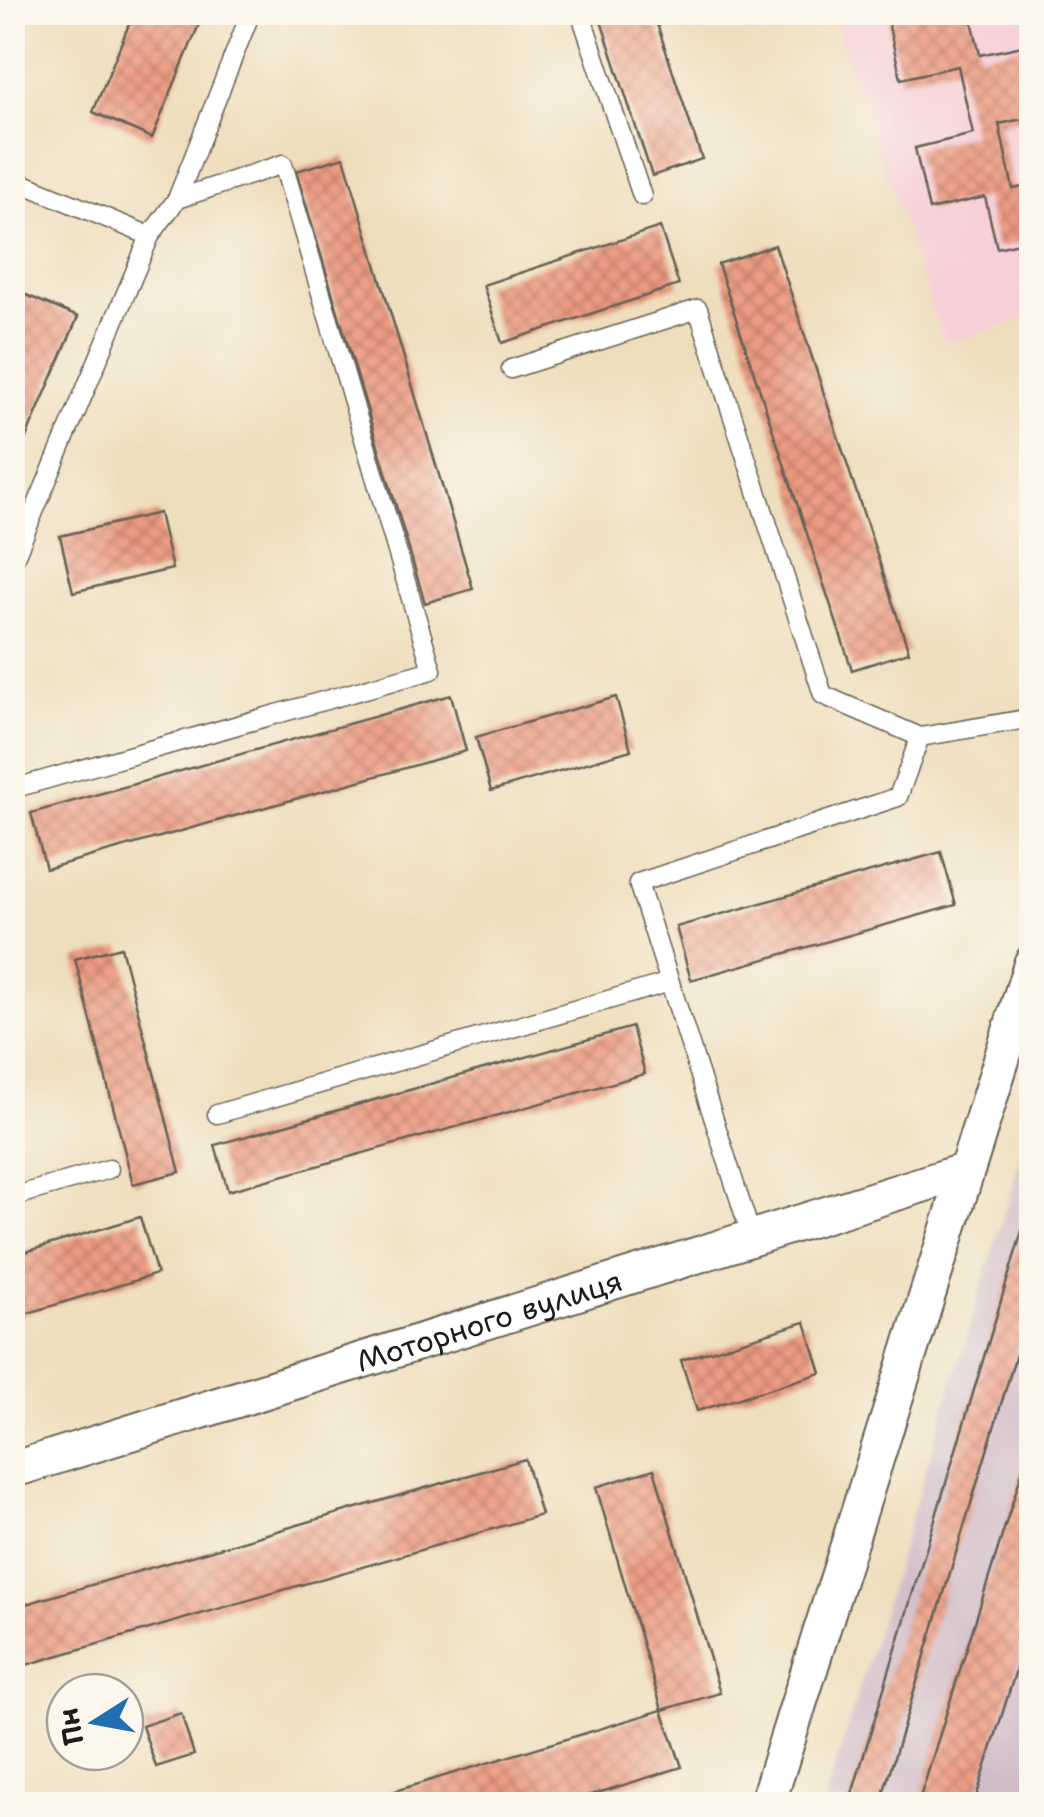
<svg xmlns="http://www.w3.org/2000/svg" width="1044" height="1817" font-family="'Shantell Sans',sans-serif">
  <defs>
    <pattern id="building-cross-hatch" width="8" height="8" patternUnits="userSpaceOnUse" patternTransform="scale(2.5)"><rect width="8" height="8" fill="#ee9b82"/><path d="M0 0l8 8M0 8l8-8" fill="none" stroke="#c07e6a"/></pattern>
  </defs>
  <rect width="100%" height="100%" fill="#fbf7ec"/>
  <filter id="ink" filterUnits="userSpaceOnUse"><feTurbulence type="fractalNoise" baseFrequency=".01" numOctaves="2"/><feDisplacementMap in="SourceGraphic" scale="20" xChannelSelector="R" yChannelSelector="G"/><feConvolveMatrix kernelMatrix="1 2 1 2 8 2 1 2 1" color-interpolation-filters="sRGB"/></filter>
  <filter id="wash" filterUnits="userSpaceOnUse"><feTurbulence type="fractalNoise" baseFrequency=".0048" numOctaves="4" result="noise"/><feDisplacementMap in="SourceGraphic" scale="40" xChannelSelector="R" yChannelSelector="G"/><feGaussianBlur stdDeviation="2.25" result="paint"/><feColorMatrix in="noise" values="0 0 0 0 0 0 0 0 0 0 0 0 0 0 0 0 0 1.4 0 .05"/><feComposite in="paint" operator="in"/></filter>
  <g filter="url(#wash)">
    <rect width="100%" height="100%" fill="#efdebd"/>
    <polygon fill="#f6cfd7" points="831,13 1031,13 1031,317 944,343"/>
    <polygon fill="#d1bdc9" points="1031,1125 1031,1804 824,1804"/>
    <g id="blocks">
      <g fill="url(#building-cross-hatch)">
        <polygon points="134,12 204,12 152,138 93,112"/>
        <polygon points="598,12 653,12 702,159 652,176"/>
        <polygon points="912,12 970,12 980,55 1032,44 1032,117 999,124 1013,189 1032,185 1032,240 997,248 985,197 929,210 915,148 973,134 958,66 901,79 887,18"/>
        <polygon points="344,157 473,589 425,603 296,171"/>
        <polygon points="660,227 679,285 502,343 483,285"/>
        <polygon points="775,245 909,652 852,670 718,264"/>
        <polygon points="12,289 78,317 12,470"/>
        <polygon points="159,513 172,569 73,592 60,536"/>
        <polygon points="451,695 466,751 46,869 31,813"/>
        <polygon points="616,697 631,750 491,791 476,737"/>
        <polygon points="941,852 956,905 691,980 676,927"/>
        <polygon points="121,947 180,1172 133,1184 75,959"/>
        <polygon points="632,1027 645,1074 228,1191 215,1145"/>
        <polygon points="140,1217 157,1274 12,1318 12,1256"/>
        <polygon points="1022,1231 1032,1234 1032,1302 880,1804 849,1804"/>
        <polygon points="805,1322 821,1373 697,1411 681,1360"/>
        <polygon points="1031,1443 1032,1619 974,1804 918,1804"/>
        <polygon points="525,1459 541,1515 12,1669 12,1608"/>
        <polygon points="654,1469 720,1693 662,1710 682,1767 562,1804 378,1804 375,1797 662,1710 596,1487"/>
        <polygon points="181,1713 194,1755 156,1767 142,1726"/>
        <polygon points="1031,1769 1032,1804 1020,1804"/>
      </g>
    </g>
  </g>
  <g filter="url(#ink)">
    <use href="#blocks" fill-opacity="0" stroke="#666054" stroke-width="2.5"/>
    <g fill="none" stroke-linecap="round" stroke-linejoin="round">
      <g stroke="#666054" stroke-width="21">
        <g id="lane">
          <polyline points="580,12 642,196"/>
          <polyline points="12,179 150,236 12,564"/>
          <polyline points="150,236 177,199 251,12"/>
          <polyline points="511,369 698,309 823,695 920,737"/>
          <polyline points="12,789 432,670 283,164 177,199"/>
          <polyline points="217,1114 670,982"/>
          <polyline points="12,1197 109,1169"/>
          <polyline points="752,1238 638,883 898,797 920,737 1032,718"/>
        </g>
      </g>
      <g stroke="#666054" stroke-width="39">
        <g id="street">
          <path id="s1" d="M12 1470 965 1171"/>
          <polyline points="767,1804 1032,963"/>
        </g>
      </g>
      <use href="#lane" stroke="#fff" stroke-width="18"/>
      <use href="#street" stroke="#fff" stroke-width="35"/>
    </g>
  </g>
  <g text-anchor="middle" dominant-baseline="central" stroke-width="10" stroke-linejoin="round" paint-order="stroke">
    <g font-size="30" fill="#1c1c1c" stroke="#fbf7ec">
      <text stroke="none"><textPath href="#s1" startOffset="500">Моторного вулиця</textPath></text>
    </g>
  </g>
  <rect width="1044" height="1817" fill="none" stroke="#fbf7ec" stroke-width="50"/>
  <g transform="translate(95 1722) rotate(259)"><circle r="48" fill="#fbf7ec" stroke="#a29f99" stroke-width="2.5"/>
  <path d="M0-8L18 38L0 25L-18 38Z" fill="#1f6fb2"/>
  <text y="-15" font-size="28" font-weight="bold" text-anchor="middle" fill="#1c1c1c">Пн</text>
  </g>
</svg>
